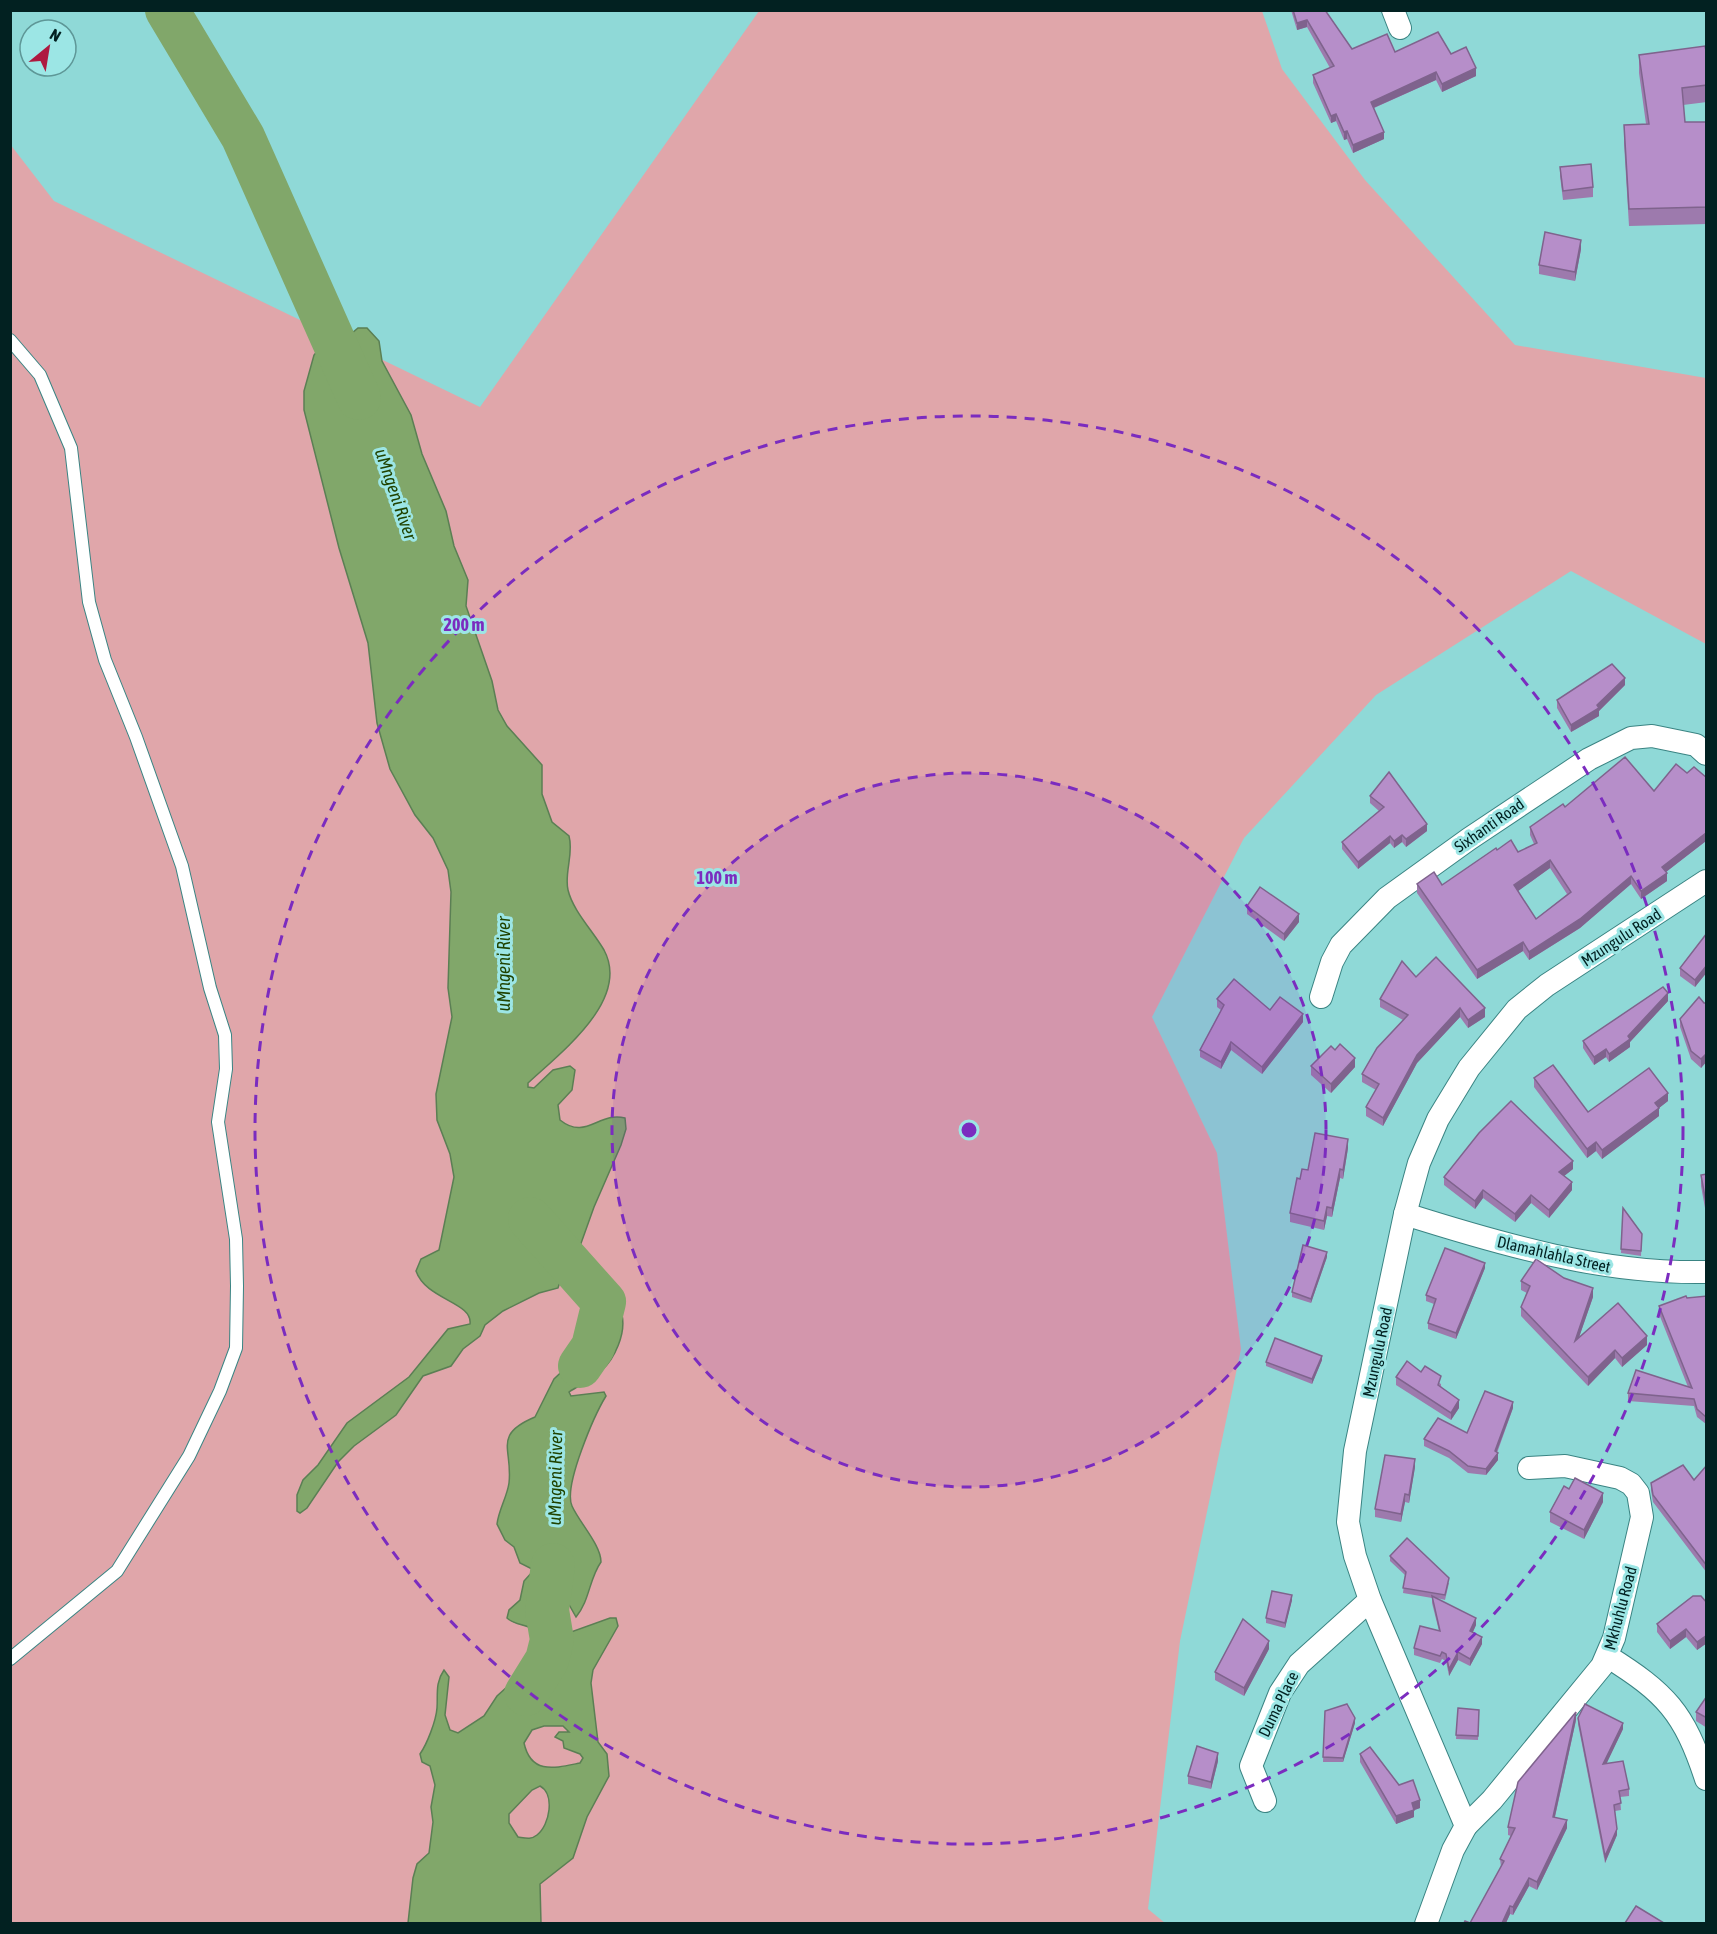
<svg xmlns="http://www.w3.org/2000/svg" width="1717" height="1934" font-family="'Asap Condensed',sans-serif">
  <rect width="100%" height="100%" fill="#8fd9d7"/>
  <polygon fill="#e0a6aa" points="759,11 1262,11 1282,69 1365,180 1515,345 1706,378 1706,644 1571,571 1376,695 1244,838 1152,1017 1217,1153 1241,1349 1180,1641 1148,1909 1165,1923 11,1923 10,144 54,201 480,407"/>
  <g fill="#81a76a" stroke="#5b7f54" stroke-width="1.5" fill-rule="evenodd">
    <path d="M358 328H367L379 341 382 361 411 415 422 454 446 511 454 546 468 580 466 606 492 681 498 710 507 726 542 765V794L552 822 569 836C574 854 564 873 568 890 573 911 593 931 604 950 631 1000 560 1053 528 1083V1087L534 1088 553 1070 570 1066 575 1070 572 1090 558 1105 560 1120C586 1141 599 1111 625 1118L626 1129 621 1145 594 1207 579 1249 563 1272 558 1288 539 1293 503 1311 485 1325 480 1336 463 1349 451 1366 423 1376 396 1415 354 1446 338 1462 307 1508 300 1513 297 1511V1495L303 1480 318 1465 347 1423 409 1377 448 1329 470 1324C473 1302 426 1300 416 1271L421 1259 439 1250 454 1177 450 1154 437 1120 436 1094 452 1017 448 988 451 892 448 870 433 838 415 815 390 769 377 723 368 643 339 548 304 410V391L314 355 321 347 345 339Z"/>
    <path d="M614 1310 622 1315C626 1333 615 1359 601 1371 592 1380 579 1385 569 1392L571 1396 604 1392 606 1396C595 1414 563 1486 572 1506 579 1522 601 1545 601 1562 589 1579 590 1600 576 1617L567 1601 554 1611 546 1628 535 1630C525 1624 514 1625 507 1618L509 1610 520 1600 524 1581 534 1570 520 1563 514 1547 505 1540 497 1524C499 1509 507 1497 509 1483 513 1449 492 1435 535 1417L554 1379 588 1347 592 1324 602 1311Z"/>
    <path d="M610 1618H616L618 1626 593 1670 591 1683 598 1742 607 1754 609 1776 587 1817 573 1858 540 1884 541 1923H408L413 1878 417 1864 429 1853 433 1822 431 1807 435 1785 430 1766 422 1762 420 1754C427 1744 436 1721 437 1708 438 1694 435 1683 444 1670L449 1677 445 1715 450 1730 458 1733 484 1716 497 1696 528 1668 543 1642ZM563 1726 569 1732H559L555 1737 563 1741 564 1748 580 1754 583 1758 580 1763C555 1768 531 1775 524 1743L532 1730 544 1726ZM540 1786C555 1794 550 1825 537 1835 531 1840 525 1838 518 1837L509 1823V1814L532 1790Z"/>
  </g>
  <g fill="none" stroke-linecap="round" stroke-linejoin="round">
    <g stroke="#81a76a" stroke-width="44">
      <polyline points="167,10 243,137 359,398"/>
      <polyline points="530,1219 604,1302 593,1347 580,1366"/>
      <polyline points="526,1694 547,1660 552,1640 547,1610 553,1565"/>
    </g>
    <g stroke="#3a8483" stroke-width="14">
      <polyline id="lane" points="10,340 40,375 71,448 89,602 105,660 136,737 182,866 210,988 225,1035 226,1069 218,1122 236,1239 237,1286 236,1348 220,1391 189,1456 117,1571 10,1659"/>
    </g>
    <g stroke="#3a8483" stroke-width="24">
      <g id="street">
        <polyline points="1393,10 1400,28"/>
        <polyline points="1321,997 1332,962 1341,945 1387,898 1469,839 1589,759 1631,738 1652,736 1696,745 1706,754"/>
        <path d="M1405 1214C1503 1245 1603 1274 1706 1272"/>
        <path d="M1607 1656C1666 1693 1684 1712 1706 1779"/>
        <polyline points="1265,1801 1251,1766 1280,1693 1299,1664 1370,1600"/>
        <polyline points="1466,1826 1492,1800 1602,1666 1614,1638 1642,1517 1638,1493 1631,1484 1620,1478 1565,1466 1529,1468"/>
        <polyline points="1426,1924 1453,1850 1466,1826 1370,1600 1355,1556 1348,1522 1355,1451 1405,1214 1419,1163 1438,1119 1469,1068 1517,1009 1547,985 1706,881"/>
      </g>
    </g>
    <use href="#lane" stroke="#fff" stroke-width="12"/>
    <use href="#street" stroke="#fff" stroke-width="22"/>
  </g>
  <g fill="#9d7aad" fill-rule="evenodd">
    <polygon points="1291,10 1325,10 1352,49 1451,54 1476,76 1442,92 1436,80 1374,108 1384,139 1353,153 1347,139 1344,140 1336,121 1331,123 1313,83 1313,75 1330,68 1307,27 1297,30"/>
    <polygon points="1639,55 1707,55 1707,102 1683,105 1685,122 1707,122 1707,224 1629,226 1624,143 1624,125 1646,124 1639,73"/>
    <polygon points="1560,167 1593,187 1593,197 1563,200 1560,176"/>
    <polygon points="1581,249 1575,281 1539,274 1539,265"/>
    <polygon points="1625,685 1599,711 1599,716 1571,732 1557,708 1557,700"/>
    <path d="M1687 773 1707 778V842L1706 841 1666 872 1667 881 1641 899 1631 884 1580 928 1529 960 1523 951 1477 979 1417 893V884L1442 885 1497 850 1518 852 1534 844 1530 835V827L1565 807 1654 791ZM1550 868 1567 894 1536 919 1518 891Z"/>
    <polygon points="1370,796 1427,831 1406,847 1402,842 1394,848 1390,843 1358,869 1342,849 1342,842 1379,811 1370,803"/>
    <polygon points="1247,906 1299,922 1284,941 1247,914"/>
    <polygon points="1707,933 1707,972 1695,987 1680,976 1680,968"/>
    <polygon points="1416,977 1485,1017 1468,1028 1460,1017 1417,1063 1383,1126 1366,1116 1366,1107 1376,1090 1362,1082 1362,1074 1403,1020 1380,1007 1380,999"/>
    <polygon points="1217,999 1270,1010 1303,1022 1262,1074 1231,1050 1221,1069 1200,1057 1200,1050 1221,1010 1217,1007"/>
    <polygon points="1668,1001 1630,1042 1630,1047 1609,1062 1606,1057 1594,1065 1583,1048 1583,1041"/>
    <polygon points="1704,1003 1707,1003 1707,1061 1701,1068 1691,1059 1680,1027 1680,1019"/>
    <polygon points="1311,1066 1355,1067 1331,1093 1311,1075"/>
    <polygon points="1534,1078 1588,1112 1668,1101 1659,1108 1659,1116 1602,1159 1596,1151 1587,1158 1534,1087"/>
    <polygon points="1348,1148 1343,1179 1340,1178 1332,1217 1327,1216 1324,1230 1290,1222 1290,1213 1300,1179 1308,1170"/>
    <polygon points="1573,1169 1564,1176 1572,1190 1549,1218 1531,1203 1515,1222 1483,1198 1475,1209 1444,1185 1444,1177"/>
    <polygon points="1707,1174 1707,1219 1701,1186 1701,1175"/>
    <polygon points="1623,1208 1642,1234 1641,1256 1621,1253"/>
    <polygon points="1327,1257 1311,1303 1292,1297 1292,1292"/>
    <polygon points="1485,1268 1456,1339 1428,1329 1428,1323 1434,1304 1426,1301 1426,1295"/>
    <polygon points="1521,1281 1593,1297 1579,1337 1647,1345 1622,1367 1615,1358 1588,1386 1521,1316 1521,1307 1527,1293 1521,1290"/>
    <polygon points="1707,1296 1707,1424 1706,1424 1697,1417 1694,1406 1628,1401 1628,1393 1688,1387 1659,1314 1659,1306 1687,1298"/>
    <polygon points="1322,1360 1312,1384 1266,1366 1266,1362"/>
    <polygon points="1421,1372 1441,1384 1441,1386 1459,1408 1451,1420 1396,1385 1396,1377"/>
    <polygon points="1513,1408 1497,1453 1498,1460 1486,1475 1468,1473 1449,1458 1424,1446 1424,1439 1467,1433"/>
    <polygon points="1707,1465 1707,1573 1653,1502 1651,1490 1651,1483 1694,1480"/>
    <polygon points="1415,1467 1409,1503 1405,1502 1401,1522 1375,1517 1375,1509"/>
    <polygon points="1603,1502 1584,1539 1550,1522 1550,1512"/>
    <polygon points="1390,1556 1449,1583 1445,1600 1437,1598 1476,1625 1473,1632 1482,1644 1470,1666 1458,1660 1449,1676 1446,1661 1442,1659 1440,1663 1414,1655 1414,1648 1439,1631 1432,1603 1432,1598 1403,1593 1405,1575 1390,1561"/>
    <polygon points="1292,1600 1285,1628 1266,1623 1266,1618"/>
    <polygon points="1707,1603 1707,1643 1697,1650 1686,1637 1670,1649 1657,1632 1657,1624"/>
    <polygon points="1269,1649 1244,1696 1215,1680 1215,1672"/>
    <polygon points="1707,1696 1707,1728 1696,1721 1696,1712"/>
    <polygon points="1458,1708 1479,1710 1478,1740 1456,1739"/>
    <polygon points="1325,1711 1355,1723 1343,1762 1323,1762"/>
    <polygon points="1578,1718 1623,1729 1606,1764 1629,1789 1629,1796 1620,1797 1621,1810 1615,1811 1617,1835 1605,1863 1578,1724"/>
    <polygon points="1576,1720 1555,1817 1567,1828 1537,1890 1529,1886 1513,1915 1510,1914 1506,1923 1464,1923 1470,1923 1501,1867 1500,1859 1511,1836 1508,1835 1508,1827"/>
    <polygon points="1360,1754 1399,1785 1420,1808 1414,1810 1414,1817 1396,1824 1360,1762"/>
    <polygon points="1218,1761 1211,1789 1188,1784 1188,1776"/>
  </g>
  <g fill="#7f638d">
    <polygon points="1307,20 1307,27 1297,30 1297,23"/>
    <polygon points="1476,68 1476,76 1442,92 1442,84"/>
    <polygon points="1436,72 1436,80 1371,109 1371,102"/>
    <polygon points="1336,114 1336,121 1331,123 1331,116"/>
    <polygon points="1347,131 1347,139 1344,140 1344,132"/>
    <polygon points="1384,132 1384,139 1353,153 1353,145"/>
    <polygon points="1581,240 1581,249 1575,281 1575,272"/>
    <polygon points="1625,678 1625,685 1599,711 1599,716 1571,732 1571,725 1597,705"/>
    <polygon points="1427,824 1427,831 1406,847 1406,839"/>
    <polygon points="1706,833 1706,841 1662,875 1662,867"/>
    <polygon points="1402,835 1402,842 1394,848 1394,841"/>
    <polygon points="1390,836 1390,843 1358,869 1358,862"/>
    <polygon points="1550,860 1550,868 1514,894 1514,885"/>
    <polygon points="1667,873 1667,881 1641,899 1641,891"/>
    <polygon points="1631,876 1631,884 1580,928 1529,960 1529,952"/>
    <polygon points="1299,914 1299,922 1284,941 1284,934"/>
    <polygon points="1523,942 1523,951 1477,979 1477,970"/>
    <polygon points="1707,965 1707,972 1695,987 1695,980"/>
    <polygon points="1668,993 1668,1001 1630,1042 1630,1047 1609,1062 1609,1054 1628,1036"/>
    <polygon points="1460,1008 1460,1017 1417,1063 1383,1126 1383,1118 1417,1055"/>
    <polygon points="1485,1008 1485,1017 1468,1028 1468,1020"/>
    <polygon points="1303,1014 1303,1022 1262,1074 1262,1067"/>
    <polygon points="1231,1042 1231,1050 1221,1069 1221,1062"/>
    <polygon points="1606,1049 1606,1057 1594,1065 1594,1057"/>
    <polygon points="1707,1053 1707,1061 1701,1068 1701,1059"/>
    <polygon points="1355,1058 1355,1067 1331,1093 1331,1084"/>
    <polygon points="1668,1093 1668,1101 1659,1108 1659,1116 1602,1159 1602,1150 1655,1103"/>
    <polygon points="1348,1139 1348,1148 1343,1179 1343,1170"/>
    <polygon points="1596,1142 1596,1151 1587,1158 1587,1149"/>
    <polygon points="1573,1161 1573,1169 1559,1180 1559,1172"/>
    <polygon points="1340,1169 1340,1178 1332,1217 1332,1208"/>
    <polygon points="1572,1182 1572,1190 1549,1218 1549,1210"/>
    <polygon points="1483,1190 1483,1198 1475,1209 1475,1201"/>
    <polygon points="1531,1195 1531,1203 1515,1222 1515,1214"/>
    <polygon points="1327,1207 1327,1216 1324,1230 1324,1221"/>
    <polygon points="1327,1252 1327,1257 1311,1303 1311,1299"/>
    <polygon points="1485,1263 1485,1268 1456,1339 1456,1333"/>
    <polygon points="1593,1288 1593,1297 1575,1349 1575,1341"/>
    <polygon points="1647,1336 1647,1345 1622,1367 1622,1358"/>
    <polygon points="1615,1350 1615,1358 1588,1386 1588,1377"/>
    <polygon points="1322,1356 1322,1360 1312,1384 1312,1379"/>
    <polygon points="1459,1400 1459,1408 1451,1420 1451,1413"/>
    <polygon points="1513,1402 1513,1408 1495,1456 1498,1453 1498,1460 1486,1475 1486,1469 1495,1451"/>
    <polygon points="1415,1459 1415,1467 1409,1503 1409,1495"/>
    <polygon points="1603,1493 1603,1502 1584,1539 1584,1530"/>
    <polygon points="1405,1494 1405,1502 1401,1522 1401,1514"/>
    <polygon points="1292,1595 1292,1600 1285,1628 1285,1623"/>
    <polygon points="1476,1618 1476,1625 1470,1638 1470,1631"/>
    <polygon points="1686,1629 1686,1637 1670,1649 1670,1641"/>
    <polygon points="1707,1635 1707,1643 1697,1650 1697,1642"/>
    <polygon points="1482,1637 1482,1644 1470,1666 1470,1659"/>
    <polygon points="1269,1641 1269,1649 1244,1696 1244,1688"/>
    <polygon points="1458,1652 1458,1660 1449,1676 1449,1669"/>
    <polygon points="1576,1712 1576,1720 1553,1825 1553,1817"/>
    <polygon points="1355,1718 1355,1723 1343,1762 1343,1758"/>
    <polygon points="1623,1723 1623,1729 1603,1771 1603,1764"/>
    <polygon points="1218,1753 1218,1761 1211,1789 1211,1782"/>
    <polygon points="1420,1800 1420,1808 1412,1811 1412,1803"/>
    <polygon points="1414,1810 1414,1817 1396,1824 1396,1816"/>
    <polygon points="1567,1820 1567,1828 1537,1890 1537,1882"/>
    <polygon points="1617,1829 1617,1835 1605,1863 1605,1856"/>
    <polygon points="1529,1878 1529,1886 1513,1915 1513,1907"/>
    <polygon points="1510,1906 1510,1914 1506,1923 1502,1923"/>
  </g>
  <g fill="#b68ec9" stroke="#7f638d" stroke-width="1.5" fill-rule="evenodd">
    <polygon points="1293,10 1325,10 1352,49 1387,34 1395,52 1438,32 1451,54 1466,47 1476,68 1442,84 1436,72 1371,102 1384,132 1353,145 1347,131 1344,132 1336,114 1331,116 1313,75 1334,66 1307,20 1297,23"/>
    <polygon points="1705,46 1707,55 1707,85 1682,88 1685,122 1707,122 1707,207 1629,209 1624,125 1649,124 1639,55"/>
    <polygon points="1591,164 1593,187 1563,191 1560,167"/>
    <polygon points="1545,232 1581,240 1575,272 1539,265"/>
    <polygon points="1612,664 1625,678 1597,705 1599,708 1571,725 1557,700"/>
    <path d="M1625 757 1654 791 1676 764 1687 773 1694 767 1707 778V833H1706L1662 867 1667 873 1641 891 1631 876 1580 919 1529 952 1523 942 1477 970 1417 884 1434 872 1442 885 1496 848 1497 850 1511 840 1518 852 1537 843 1530 827 1563 804 1565 807ZM1550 860 1571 892 1536 919 1514 885Z"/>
    <polygon points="1389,772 1427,824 1406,839 1402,835 1394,841 1390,836 1358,862 1342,842 1384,807 1370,796"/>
    <polygon points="1260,887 1299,914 1284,934 1247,906"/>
    <polygon points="1707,933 1707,965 1695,980 1680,968"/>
    <polygon points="1436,957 1485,1008 1468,1020 1460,1008 1417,1055 1383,1118 1366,1107 1379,1084 1362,1074 1377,1048 1408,1015 1380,999 1402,961 1416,977"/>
    <polygon points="1234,979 1270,1010 1280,997 1303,1014 1262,1067 1231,1042 1221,1062 1200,1050 1224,1005 1217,999"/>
    <polygon points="1663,987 1668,993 1628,1036 1630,1039 1609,1054 1606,1049 1594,1057 1583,1041"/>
    <polygon points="1699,997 1704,1003 1707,1003 1707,1053 1701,1059 1691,1051 1680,1019"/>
    <polygon points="1340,1044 1355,1058 1331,1084 1311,1066 1331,1046 1335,1050"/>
    <polygon points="1553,1065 1588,1112 1649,1068 1668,1093 1655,1103 1659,1108 1602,1150 1596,1142 1587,1149 1534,1078"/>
    <polygon points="1511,1101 1573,1161 1559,1172 1572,1182 1549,1210 1531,1195 1515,1214 1483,1190 1475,1201 1444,1177 1479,1133"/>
    <polygon points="1315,1133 1348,1139 1343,1170 1340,1169 1332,1208 1327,1207 1324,1221 1290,1213 1297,1178 1300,1179 1302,1169 1308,1170"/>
    <polygon points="1707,1174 1707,1208 1701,1175"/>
    <polygon points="1623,1208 1642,1234 1641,1251 1621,1249"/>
    <polygon points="1303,1245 1327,1252 1311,1299 1292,1292"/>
    <polygon points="1445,1248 1485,1263 1456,1333 1428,1323 1436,1299 1426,1295"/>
    <polygon points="1536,1259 1564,1278 1593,1288 1575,1341 1618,1303 1647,1336 1622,1358 1615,1350 1588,1377 1521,1307 1530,1286 1521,1281"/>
    <polygon points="1686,1296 1687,1298 1707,1296 1707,1416 1706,1417 1697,1409 1694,1399 1628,1393 1636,1370 1692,1388 1659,1306"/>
    <polygon points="1275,1338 1322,1356 1312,1379 1266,1362"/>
    <polygon points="1407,1361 1421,1372 1425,1366 1441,1376 1438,1385 1459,1400 1451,1413 1396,1377"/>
    <polygon points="1485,1391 1513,1402 1495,1451 1498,1453 1486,1469 1468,1466 1449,1451 1424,1439 1438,1418 1467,1433"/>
    <polygon points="1385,1455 1415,1459 1409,1495 1405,1494 1401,1514 1375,1509"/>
    <polygon points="1683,1465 1694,1480 1707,1465 1707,1566 1653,1495 1651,1483"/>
    <polygon points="1575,1478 1603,1493 1584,1530 1550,1512 1564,1486 1569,1489"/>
    <polygon points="1407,1538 1449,1578 1445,1595 1403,1588 1406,1572 1390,1556"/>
    <polygon points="1272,1591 1292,1595 1285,1623 1266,1618"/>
    <polygon points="1432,1596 1476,1618 1470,1631 1482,1637 1470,1659 1458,1652 1449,1669 1446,1654 1442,1652 1440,1656 1414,1648 1420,1626 1440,1631"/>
    <polygon points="1693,1596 1701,1596 1707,1603 1707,1635 1697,1642 1686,1629 1670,1641 1657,1624"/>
    <polygon points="1243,1619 1269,1641 1244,1688 1215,1672"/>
    <polygon points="1707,1696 1707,1718 1696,1712"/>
    <polygon points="1347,1704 1355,1718 1343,1758 1323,1757 1325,1711"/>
    <polygon points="1585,1704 1623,1723 1603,1764 1623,1761 1629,1789 1619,1791 1621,1803 1614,1805 1617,1829 1605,1856 1578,1718"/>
    <polygon points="1458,1708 1479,1710 1478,1736 1456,1735"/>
    <polygon points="1576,1712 1553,1817 1567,1820 1537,1882 1529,1878 1513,1907 1510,1906 1502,1923 1464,1923 1465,1921 1470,1923 1504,1861 1500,1859 1515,1828 1508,1827 1518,1782"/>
    <polygon points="1197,1746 1218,1753 1211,1782 1188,1776"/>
    <polygon points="1370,1747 1399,1785 1413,1780 1420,1800 1412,1803 1414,1810 1396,1816 1360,1754"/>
    <polygon points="1636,1906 1664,1923 1625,1923"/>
  </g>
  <circle cx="969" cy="1130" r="357" fill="#7b2cbf" fill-opacity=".12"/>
  <g fill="none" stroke="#7b2cbf" stroke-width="3" stroke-dasharray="10 8">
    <circle cx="969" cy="1130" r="357"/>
    <circle cx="969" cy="1130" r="714"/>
  </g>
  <g text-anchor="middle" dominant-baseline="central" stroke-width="6" stroke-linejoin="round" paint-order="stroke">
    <g font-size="16" fill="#022121" stroke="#9ce6e5">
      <text transform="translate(1489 825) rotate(-35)">Sixhanti Road</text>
      <text transform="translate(1621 937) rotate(-33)">Mzungulu Road</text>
      <text transform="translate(1554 1254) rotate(13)">Dlamahlahla Street</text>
      <text transform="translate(1377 1352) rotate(-78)">Mzungulu Road</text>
      <text transform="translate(1620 1608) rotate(-75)">Mkhuhlu Road</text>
      <text transform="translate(1278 1704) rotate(-64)">Duma Place</text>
    </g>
    <g font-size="18" font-style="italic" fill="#204300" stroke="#9ce6e5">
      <text transform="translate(396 494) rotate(71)">uMngeni River</text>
      <text transform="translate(503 964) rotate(-90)">uMngeni River</text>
      <text transform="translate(555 1478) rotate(-89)">uMngeni River</text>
    </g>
  </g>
  <circle cx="969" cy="1130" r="9" fill="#7b2cbf" stroke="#9ce6e5" stroke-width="3"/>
  <g font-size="18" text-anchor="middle" font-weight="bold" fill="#7b2cbf" stroke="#9ce6e5" stroke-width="6" stroke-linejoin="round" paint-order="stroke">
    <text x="464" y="631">200 m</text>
    <text x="717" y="884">100 m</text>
  </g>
  <rect width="1717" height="1934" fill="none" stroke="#022121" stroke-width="24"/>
  <g transform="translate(48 48) rotate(30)"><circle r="28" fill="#9ce6e5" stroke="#5e9797" stroke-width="1.5"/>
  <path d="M0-4.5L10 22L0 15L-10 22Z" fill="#ae193f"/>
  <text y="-9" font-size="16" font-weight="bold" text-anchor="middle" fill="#022121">N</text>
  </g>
</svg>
